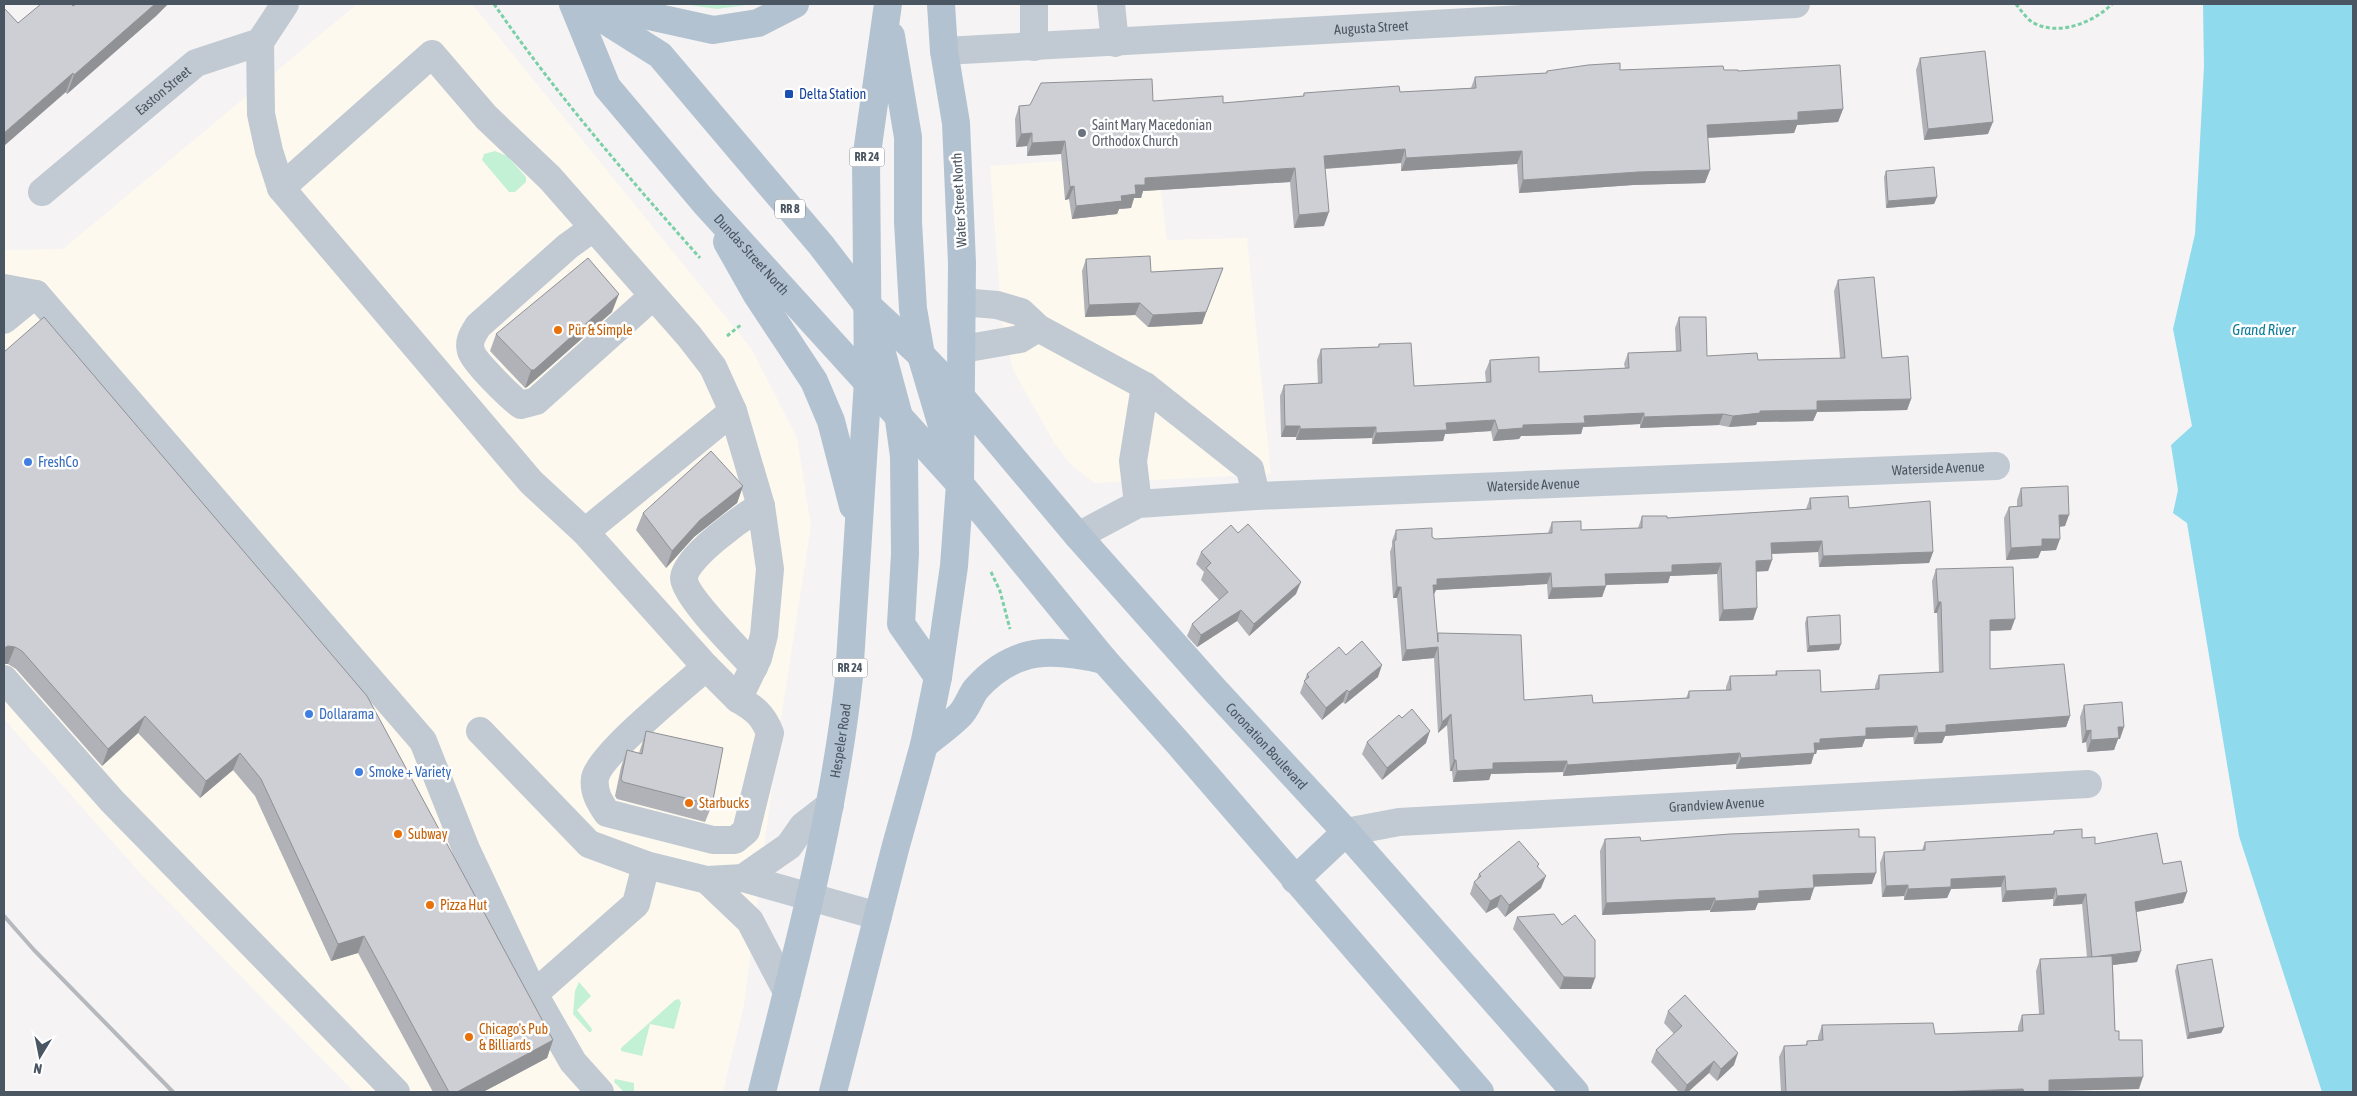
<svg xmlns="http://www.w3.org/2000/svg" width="2357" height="1096" font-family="'Asap Condensed',sans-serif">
  <rect width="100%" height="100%" fill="#f5f3f3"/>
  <g fill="#fdf9ef">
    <polygon points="357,4 472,4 751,348 797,438 811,526 780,725 744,1005 723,1092 354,1092 140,873 4,719 4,250 63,249"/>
    <polygon points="1156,154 1167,240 1247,238 1271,474 1095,483 1071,465 1055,444 1013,370 1002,322 990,166"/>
  </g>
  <g fill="#c3f1d5">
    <polygon points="683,4 754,4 717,9"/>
    <polygon points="495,151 507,156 526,177 526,182 515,192 509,192 482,160 484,154"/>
    <polygon points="579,982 591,996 577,1010 592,1029 591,1032 589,1032 573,1014 575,991"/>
    <polygon points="679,999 681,1003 674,1029 650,1024 642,1056 621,1051 621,1048 675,1000"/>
    <polygon points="615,1079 634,1083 634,1092 624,1092 614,1082"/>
  </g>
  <polygon fill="#90daee" points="2203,4 2353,4 2353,1092 2322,1092 2239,836 2187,523 2173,513 2178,490 2171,445 2192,426 2173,329 2195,234 2204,66"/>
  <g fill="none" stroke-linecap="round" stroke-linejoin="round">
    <g stroke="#7ad0a6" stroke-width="3" stroke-dasharray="4 2.5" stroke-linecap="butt">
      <path d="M494 4C556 94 627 176 700 258"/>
      <path d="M2016 4C2020 9 2026 18 2032 22 2057 37 2093 23 2112 4"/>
      <polyline points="727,336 742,324"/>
      <polyline points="991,572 1000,591 1010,629"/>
    </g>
    <g stroke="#c1cad2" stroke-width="28">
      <polyline points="1034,4 1034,47"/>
      <polyline points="1111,4 1115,43"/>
      <polyline points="260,42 261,114 269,151 281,188 531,482 585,532 706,667 738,699 758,658 764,635 770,569 761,506 733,411"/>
      <path id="s1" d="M944 51 1796 4"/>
      <polyline points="281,188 432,54 486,117 550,178 689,336 713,367 733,411 585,532"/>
      <path id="s2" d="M42 192 196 63 260 42 285 4"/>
      <path d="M593 228 568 246 478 326C473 334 468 341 471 351 474 362 511 398 521 405L536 401 653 296"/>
      <polyline points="4,288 36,294 4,320"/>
      <polyline points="36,294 423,741 466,849 534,994"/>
      <polyline points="962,302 997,305 1021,312 1038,328 1145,386 1250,469 1256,496"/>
      <polyline points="963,349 1020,339 1038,328"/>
      <polyline points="1138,504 1133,461 1145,386"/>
      <path id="s3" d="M1078 536 1138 504 1256 496 1996 466"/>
      <path d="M706 667C685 686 599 755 595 778 593 792 600 803 607 813L713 840H735L746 831 770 733C763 715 754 708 738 699"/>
      <path d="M754 667C740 651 684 596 684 578 685 557 743 517 761 506"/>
      <polyline points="4,679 112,801 396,1092"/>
      <polyline points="480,731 589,844 646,865 707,880 743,878 878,916"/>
      <path id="s4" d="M1346 832 1399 822 2088 784"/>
      <polyline points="743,878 789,846 803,826 830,805"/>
      <polyline points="707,880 750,921 787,992"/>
      <polyline points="600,1092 573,1062 534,994 636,904 646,865"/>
    </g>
    <g stroke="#b3c2d1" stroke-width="28">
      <path id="s5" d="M573 4 607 87 704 202 960 484 1104 660 1178 743 1480 1092"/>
      <path id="s6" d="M579 4 660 55 821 245 867 305 921 355 962 398 1078 536 1212 687 1346 832 1575 1092"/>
      <polyline points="595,4 713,30 758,23 795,4"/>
      <polyline points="891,36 908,137 908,222 913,309 921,355 954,466"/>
      <polyline points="727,242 757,295 814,381 831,421 853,506"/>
      <polyline points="877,335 898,413 904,456 905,554 901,624 938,677"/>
      <path d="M924 745C936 735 949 726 960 715 967 708 970 697 976 689 1014 646 1053 648 1104 660"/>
      <polyline points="1295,880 1346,832"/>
      <path id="s7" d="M762 1092C796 955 834 818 849 677L868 381 866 160 888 4"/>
      <polyline points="833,1092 895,849 924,745 938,677 954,566 960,484 962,263 956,123 944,51 941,4"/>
    </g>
    <polyline stroke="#b5b8bd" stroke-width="4" points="4,916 34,950 173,1092"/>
  </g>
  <g fill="#b0b2b7">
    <polygon points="76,4 168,4 156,16 67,94 18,23 73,6"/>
    <polygon points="1920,58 1988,134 1924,140 1916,70"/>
    <polygon points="1620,70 1724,70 1738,71 1843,109 1838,122 1797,125 1794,133 1708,138 1705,183 1633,185 1519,193 1517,164 1401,171 1401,163 1325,169 1324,226 1294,228 1290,182 1143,191 1141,198 1134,198 1131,208 1119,209 1117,214 1072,219 1069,199 1065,200 1061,154 1027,156 1027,146 1016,147 1015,119 1019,106 1153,101 1223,103 1303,96 1304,93 1400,92 1471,88 1475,77 1546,73 1547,71"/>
    <polygon points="1886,171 1937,197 1934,204 1886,208 1884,177"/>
    <polygon points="1086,259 1151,272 1223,268 1202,324 1148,327 1135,315 1085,317 1082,271"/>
    <polygon points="1838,280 1882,358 1911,399 1907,410 1817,412 1813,421 1757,422 1756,425 1729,427 1719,425 1640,428 1640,424 1583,427 1581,434 1521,436 1519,439 1493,441 1491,431 1445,434 1443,441 1372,444 1372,438 1296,440 1296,437 1281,437 1280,396 1284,385 1318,384 1317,360 1321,349 1378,347 1379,344 1414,386 1486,382 1485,372 1490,360 1539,372 1625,368 1624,364 1628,353 1676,351 1675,328 1679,317 1707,356 1758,360 1840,358 1834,291"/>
    <polygon points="612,312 527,387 525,388 490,351 496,334"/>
    <polygon points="4,352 553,1040 547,1058 483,1092 433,1092 358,953 331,961 255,796 233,770 200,798 138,733 102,766 16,669 8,664 4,664"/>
    <polygon points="743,486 737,503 694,537 666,568 636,530 643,513"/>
    <polygon points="2021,488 2065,526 2059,527 2056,550 2041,551 2038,558 2006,560 2004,518 2009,507 2017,506 2017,500"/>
    <polygon points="1810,498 1849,508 1933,552 1929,563 1819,567 1818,552 1772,554 1772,560 1768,571 1756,571 1757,608 1753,620 1719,621 1717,574 1670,576 1668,583 1606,585 1602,597 1548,599 1547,584 1436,590 1434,594 1437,633 1524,700 1593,703 1686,698 1689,691 1726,690 1726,687 1730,676 1775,675 1776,671 1821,692 1875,689 1875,686 1879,675 1939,672 1937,613 1934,613 1932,581 1936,569 2011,630 1990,631 1990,669 2070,716 2066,727 1945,736 1942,743 1914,744 1913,737 1865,739 1862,747 1817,750 1816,754 1814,754 1811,764 1736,769 1736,764 1563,776 1563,772 1491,774 1489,780 1453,782 1452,771 1450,771 1447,725 1438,733 1434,658 1402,661 1397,598 1393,598 1390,552 1392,546 1392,541 1396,530 1432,537 1435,539 1548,533 1552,522 1581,530 1638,528 1642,516 1667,518 1806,509"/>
    <polygon points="1201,552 1296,594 1249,636 1237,621 1197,647 1187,636 1192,624 1219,600 1201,580 1204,572 1196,564"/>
    <polygon points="1807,617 1839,650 1807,652 1805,623"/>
    <polygon points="1346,655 1378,677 1345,704 1343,702 1322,720 1300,693 1307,674"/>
    <polygon points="2084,705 2120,739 2118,739 2114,750 2087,752 2086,742 2082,743 2080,717"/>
    <polygon points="646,731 712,805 705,822 617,799 615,796 621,767 627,750 639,753"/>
    <polygon points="1367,742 1426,743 1382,780 1362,754"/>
    <polygon points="2054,831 2082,838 2095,844 2163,864 2187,892 2183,903 2136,912 2137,962 2113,965 2115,1031 2139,1089 2049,1091 2049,1092 1781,1092 1779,1057 1784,1046 1806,1045 1807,1041 1818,1040 1818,1037 1822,1025 1935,1034 2018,1031 2018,1027 2022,1015 2039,1014 2036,971 2040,959 2087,957 2082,904 2053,906 2053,899 2002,902 2001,887 1951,889 1947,898 1904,900 1904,896 1882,897 1880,863 1884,852 1922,850 1925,842 2053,834"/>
    <polygon points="1859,837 1872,884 1814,886 1810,900 1758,903 1755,910 1710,912 1710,910 1602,915 1600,851 1605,839 1641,841"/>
    <polygon points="1539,864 1538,867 1541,888 1505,917 1497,907 1486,913 1470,894 1474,882 1477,879 1479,874"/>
    <polygon points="1517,917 1562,925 1595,978 1591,989 1560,989 1513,929"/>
    <polygon points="2177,965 2224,1027 2221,1033 2187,1039 2175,971"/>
    <polygon points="1668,1011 1734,1065 1717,1081 1709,1073 1688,1092 1679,1092 1651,1062 1656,1050 1674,1034 1664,1023"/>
  </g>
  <g fill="#909195">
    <polygon points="155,4 168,4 156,16 67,94 74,75"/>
    <polygon points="73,73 66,92 4,146 4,133"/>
    <polygon points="1843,109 1838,122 1797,125 1794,133 1702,138 1707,125 1798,112"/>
    <polygon points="1993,122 1988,134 1924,140 1928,129"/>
    <polygon points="1032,133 1027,146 1016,147 1021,134"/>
    <polygon points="1065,141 1061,154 1027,156 1032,143"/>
    <polygon points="1405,149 1401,163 1319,169 1324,156"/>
    <polygon points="1522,151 1517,164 1401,171 1406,158"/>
    <polygon points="1295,168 1290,182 1143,191 1141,198 1134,198 1131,208 1119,209 1117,214 1072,219 1076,206 1121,196 1145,178"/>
    <polygon points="1710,170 1705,183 1633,185 1519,193 1523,180 1638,172"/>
    <polygon points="1074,186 1069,199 1065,200 1070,187"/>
    <polygon points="1937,197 1934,204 1886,208 1888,201"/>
    <polygon points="1329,212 1324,226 1294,228 1299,215"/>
    <polygon points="619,294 612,312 527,387 525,388 531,370"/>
    <polygon points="1140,303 1135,315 1085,317 1089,305"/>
    <polygon points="1206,312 1202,324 1148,327 1153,315"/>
    <polygon points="1911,399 1907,410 1817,412 1813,421 1757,422 1756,425 1729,427 1733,416 1817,401"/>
    <polygon points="1644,413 1640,424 1583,427 1581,434 1521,436 1519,439 1493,441 1498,430 1523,425 1584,416"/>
    <polygon points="1723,414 1719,425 1640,428 1644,417"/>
    <polygon points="1495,420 1491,431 1445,434 1443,441 1372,444 1376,433 1446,423"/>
    <polygon points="1285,426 1300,426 1296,437 1281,437"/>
    <polygon points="1376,427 1372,438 1296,440 1300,429"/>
    <polygon points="743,486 737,503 694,537 666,568 672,551 700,520"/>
    <polygon points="2059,515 2069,515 2065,526 2054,527"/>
    <polygon points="2042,539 2060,539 2056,550 2041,551 2038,558 2006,560 2011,548"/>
    <polygon points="1822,541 1818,552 1767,554 1771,543"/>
    <polygon points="1933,552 1929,563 1819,567 1823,556"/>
    <polygon points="1772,560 1768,571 1752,572 1756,561"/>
    <polygon points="1721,563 1717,574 1670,576 1668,583 1601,585 1605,574 1672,565"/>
    <polygon points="1551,573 1547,584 1436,590 1433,596 1433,585 1437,579"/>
    <polygon points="1301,582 1296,594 1249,636 1254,624"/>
    <polygon points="1606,586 1602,597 1548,599 1552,588"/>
    <polygon points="1397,587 1401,587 1397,598 1393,598"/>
    <polygon points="1938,602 1941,602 1937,613 1934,613"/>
    <polygon points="1757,608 1753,620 1719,621 1723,610"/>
    <polygon points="1241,610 1237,621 1197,647 1201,635"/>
    <polygon points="2015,619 2011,630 1986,631 1990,620"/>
    <polygon points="1841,644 1839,650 1807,652 1809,646"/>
    <polygon points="8,646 15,647 8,664 4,664 4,648"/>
    <polygon points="1438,647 1434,658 1402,661 1406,650"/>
    <polygon points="1382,665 1378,677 1345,704 1349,692"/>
    <polygon points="1347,690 1343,702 1322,720 1326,708"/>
    <polygon points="1451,714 1447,725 1438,733 1442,722"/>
    <polygon points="145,716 138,733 102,766 108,749"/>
    <polygon points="2070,716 2066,727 1945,736 1942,743 1914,744 1918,733 1946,725"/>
    <polygon points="1917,726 1913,737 1865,739 1862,747 1817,750 1816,754 1814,754 1811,764 1736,769 1741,758 1820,739 1866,728"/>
    <polygon points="2118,727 2124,727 2120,739 2118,739 2114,750 2087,752 2091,740"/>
    <polygon points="2091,730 2086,742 2082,743 2086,731"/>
    <polygon points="1430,731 1426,743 1382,780 1387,768"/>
    <polygon points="240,753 233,770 200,798 206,781"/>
    <polygon points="1740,753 1736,764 1563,776 1567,765"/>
    <polygon points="1454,760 1456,760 1452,771 1450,771"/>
    <polygon points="1567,761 1563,772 1491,774 1489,780 1453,782 1457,771 1493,763"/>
    <polygon points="1876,873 1872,884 1809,887 1813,875"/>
    <polygon points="1546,876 1541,888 1505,917 1509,905"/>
    <polygon points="2005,876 2001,887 1951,889 1947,898 1904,900 1908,889 1951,879"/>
    <polygon points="1908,885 1904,896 1882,897 1886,886"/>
    <polygon points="1814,888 1810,900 1758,903 1755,910 1710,912 1715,901 1759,891"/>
    <polygon points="2056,888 2053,899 2002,902 2006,891"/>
    <polygon points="2187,892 2183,903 2131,913 2135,902"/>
    <polygon points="2086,894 2082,904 2053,906 2057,896"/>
    <polygon points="1501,895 1497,907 1486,913 1490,901"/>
    <polygon points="1715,898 1710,910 1602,915 1606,903"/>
    <polygon points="364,936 358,953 331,961 338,944"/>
    <polygon points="2141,951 2137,962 2088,968 2092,958"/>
    <polygon points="1564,977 1595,978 1591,989 1560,989"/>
    <polygon points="2224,1027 2221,1033 2187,1039 2189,1033"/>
    <polygon points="553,1040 547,1058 483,1092 457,1092"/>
    <polygon points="1738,1053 1734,1065 1717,1081 1721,1069"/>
    <polygon points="1714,1061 1709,1073 1688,1092 1684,1092 1687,1085"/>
    <polygon points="2143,1077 2139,1089 2045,1091 2049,1080"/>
    <polygon points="2023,1089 2022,1092 1935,1092"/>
  </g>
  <g fill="#cdcfd5" stroke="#909195">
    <polygon points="41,4 71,4 73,6 76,4 155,4 74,75 73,73 4,133 4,8 18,23"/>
    <polygon points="1985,51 1993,122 1928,129 1920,58"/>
    <polygon points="1620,63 1620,70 1723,66 1724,70 1738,70 1738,71 1840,65 1843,109 1798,112 1798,120 1707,125 1710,170 1638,172 1523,180 1522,151 1406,158 1405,149 1324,156 1329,212 1299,215 1295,168 1145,178 1145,185 1135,185 1136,194 1121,196 1122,201 1076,206 1074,186 1070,187 1065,141 1032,143 1032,133 1021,134 1019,106 1030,105 1041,83 1152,79 1153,101 1223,96 1223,103 1304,96 1304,93 1399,86 1400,92 1476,88 1475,77 1547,73 1547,71 1588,65"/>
    <polygon points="1934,167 1937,197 1888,201 1886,171"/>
    <polygon points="1150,256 1151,272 1223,268 1206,312 1153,315 1140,303 1089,305 1086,259"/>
    <polygon points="588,258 619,294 534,370 531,370 496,334"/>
    <polygon points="1874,277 1882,358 1908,356 1911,399 1817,401 1817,410 1760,411 1760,413 1733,416 1723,414 1644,417 1644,413 1584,416 1585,423 1523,425 1523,428 1498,430 1495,420 1446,423 1447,430 1376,433 1376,427 1300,429 1300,426 1285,426 1284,385 1322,383 1321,349 1379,347 1379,344 1411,343 1414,386 1491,382 1490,360 1539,357 1539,372 1629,368 1628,353 1681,351 1679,317 1706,317 1707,356 1757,353 1758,360 1845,358 1838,280"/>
    <polygon points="44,317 367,696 553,1040 457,1092 449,1092 364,936 338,944 261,779 240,753 206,781 145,716 108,749 22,651 15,647 8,646 4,648 4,352"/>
    <polygon points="711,451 743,486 700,520 672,551 643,513"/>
    <polygon points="2068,486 2069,515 2059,515 2060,539 2042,539 2042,546 2011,548 2009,507 2022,506 2021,488"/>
    <polygon points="1848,496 1849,508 1930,501 1933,552 1823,556 1822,541 1771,543 1772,560 1756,561 1757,608 1723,610 1721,563 1672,565 1672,572 1605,574 1606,586 1552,588 1551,573 1437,579 1437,585 1433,585 1438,642 1438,633 1521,635 1524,700 1592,695 1593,703 1689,698 1689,691 1731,690 1730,676 1777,675 1776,671 1820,670 1821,692 1879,689 1879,675 1943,672 1941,602 1938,602 1936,569 2013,567 2015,619 1990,620 1990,669 2064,664 2070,716 1946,725 1946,732 1918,733 1917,726 1866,728 1866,736 1820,739 1820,743 1814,743 1815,753 1741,758 1740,753 1567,765 1567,761 1493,763 1493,769 1457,771 1456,760 1454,760 1451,714 1442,722 1438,647 1406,650 1401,587 1397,587 1394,541 1396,540 1396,530 1432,528 1432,537 1435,539 1552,533 1552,522 1581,521 1581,530 1640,528 1642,528 1642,516 1667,516 1667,518 1811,509 1810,498"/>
    <polygon points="1248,524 1301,582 1254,624 1241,610 1201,635 1192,624 1228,592 1206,568 1211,563 1201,552 1231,525 1238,533"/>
    <polygon points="1840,615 1841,644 1809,646 1807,617"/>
    <polygon points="1362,641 1382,665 1349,692 1347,690 1326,708 1304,681 1309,677 1307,674 1339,647 1346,655"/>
    <polygon points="2122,702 2124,727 2118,727 2119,738 2091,740 2091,730 2086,731 2084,705"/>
    <polygon points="1412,709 1430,731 1387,768 1367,742 1399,715 1402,718"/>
    <polygon points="646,731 723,748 712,805 623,782 621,779 627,750 642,754"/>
    <polygon points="1859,829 1859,837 1875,837 1876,873 1813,875 1814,888 1759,891 1759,898 1715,901 1715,898 1606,903 1605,839 1640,837 1641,841 1730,834"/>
    <polygon points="2082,829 2082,838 2095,837 2095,844 2157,833 2163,864 2181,861 2187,892 2135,902 2141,951 2092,957 2086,894 2057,896 2056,888 2006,891 2005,876 1951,879 1951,887 1908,889 1908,885 1886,886 1884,852 1925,850 1925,842 2054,834 2054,831"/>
    <polygon points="1519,841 1539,864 1537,866 1546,876 1509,905 1501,895 1490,901 1474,882 1481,876 1479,874"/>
    <polygon points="1554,914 1562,925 1575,915 1595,940 1595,978 1564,977 1517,917"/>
    <polygon points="2112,956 2115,1031 2119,1031 2119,1040 2142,1040 2143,1077 2049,1080 2049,1092 2024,1092 2023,1089 1935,1092 1786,1092 1784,1046 1807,1045 1807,1041 1823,1040 1822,1025 1933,1023 1935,1034 2023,1031 2022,1015 2044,1014 2040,959"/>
    <polygon points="2212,959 2224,1027 2189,1033 2177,965"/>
    <polygon points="1685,995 1738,1053 1721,1069 1714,1061 1687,1085 1656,1050 1682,1026 1668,1011"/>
  </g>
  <rect fill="#1a4fb4" stroke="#fff" stroke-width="2" x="784" y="89" width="10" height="10" rx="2.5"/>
  <circle fill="#6b7280" stroke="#fff" stroke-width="2" cx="1082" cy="133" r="5"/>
  <g fill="#e8710a" stroke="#fff" stroke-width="2">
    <circle cx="558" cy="330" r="5"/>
    <circle cx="689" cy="803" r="5"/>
    <circle cx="398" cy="834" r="5"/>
    <circle cx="430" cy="905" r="5"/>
    <circle cx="469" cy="1037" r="5"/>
  </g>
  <g fill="#3f7fe0" stroke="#fff" stroke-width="2">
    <circle cx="28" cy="462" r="5"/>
    <circle cx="309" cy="714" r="5"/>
    <circle cx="359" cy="772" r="5"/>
  </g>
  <g text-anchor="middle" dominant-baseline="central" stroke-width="5" stroke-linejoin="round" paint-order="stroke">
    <g fill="#fff" stroke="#808990" stroke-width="1">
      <rect x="849.5" y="147.5" width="35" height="19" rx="4"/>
      <rect x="775" y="199.5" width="30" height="19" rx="4"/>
      <rect x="832.5" y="658.5" width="35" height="19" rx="4"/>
    </g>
    <g font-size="12" font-weight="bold" fill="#4a5661">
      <text x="867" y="157">RR 24</text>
      <text x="790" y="209">RR 8</text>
      <text x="850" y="668">RR 24</text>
    </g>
    <g font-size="14" fill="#4a5661" stroke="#fff">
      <text stroke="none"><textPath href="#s1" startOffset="428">Augusta Street</textPath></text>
      <text stroke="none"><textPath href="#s2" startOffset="158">Easton Street</textPath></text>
      <text transform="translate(959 200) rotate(-93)">Water Street North</text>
      <text stroke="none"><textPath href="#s5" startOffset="311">Dundas Street North</textPath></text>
      <text stroke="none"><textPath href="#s3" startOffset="869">Waterside Avenue</textPath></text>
      <text stroke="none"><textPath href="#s3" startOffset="464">Waterside Avenue</textPath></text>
      <text stroke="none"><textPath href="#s7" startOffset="360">Hespeler Road</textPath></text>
      <text stroke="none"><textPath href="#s6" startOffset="1016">Coronation Boulevard</textPath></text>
      <text stroke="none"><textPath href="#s4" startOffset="372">Grandview Avenue</textPath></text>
    </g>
    <g font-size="14" fill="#164399" stroke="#fff" text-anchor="start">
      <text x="799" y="94">Delta Station</text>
    </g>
    <g font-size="14" fill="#5b616d" stroke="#fff" text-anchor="start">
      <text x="1092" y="125">Saint Mary Macedonian<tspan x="1092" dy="16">Orthodox Church</tspan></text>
    </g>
    <g font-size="14" fill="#c56008" stroke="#fff" text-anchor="start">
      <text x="568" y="330">Pür &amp; Simple</text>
      <text x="699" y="803">Starbucks</text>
      <text x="408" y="834">Subway</text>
      <text x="440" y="905">Pizza Hut</text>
      <text x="479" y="1029">Chicago's Pub<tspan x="479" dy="16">&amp; Billiards</tspan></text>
    </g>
    <g font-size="14" fill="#366cbe" stroke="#fff" text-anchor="start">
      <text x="38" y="462">FreshCo</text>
      <text x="319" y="714">Dollarama</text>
      <text x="369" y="772">Smoke + Variety</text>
    </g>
    <g font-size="15" font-style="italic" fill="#0c7c9b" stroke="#fff">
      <text x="2264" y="329">Grand River</text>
    </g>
  </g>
  <rect width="2357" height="1096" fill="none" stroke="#4a5661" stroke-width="10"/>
  <g transform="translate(40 1056) rotate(190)" stroke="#ffffff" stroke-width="4" paint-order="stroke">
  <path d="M0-4L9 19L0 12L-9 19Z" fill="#4a5661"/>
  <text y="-8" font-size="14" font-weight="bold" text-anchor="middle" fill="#4a5661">N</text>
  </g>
</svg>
